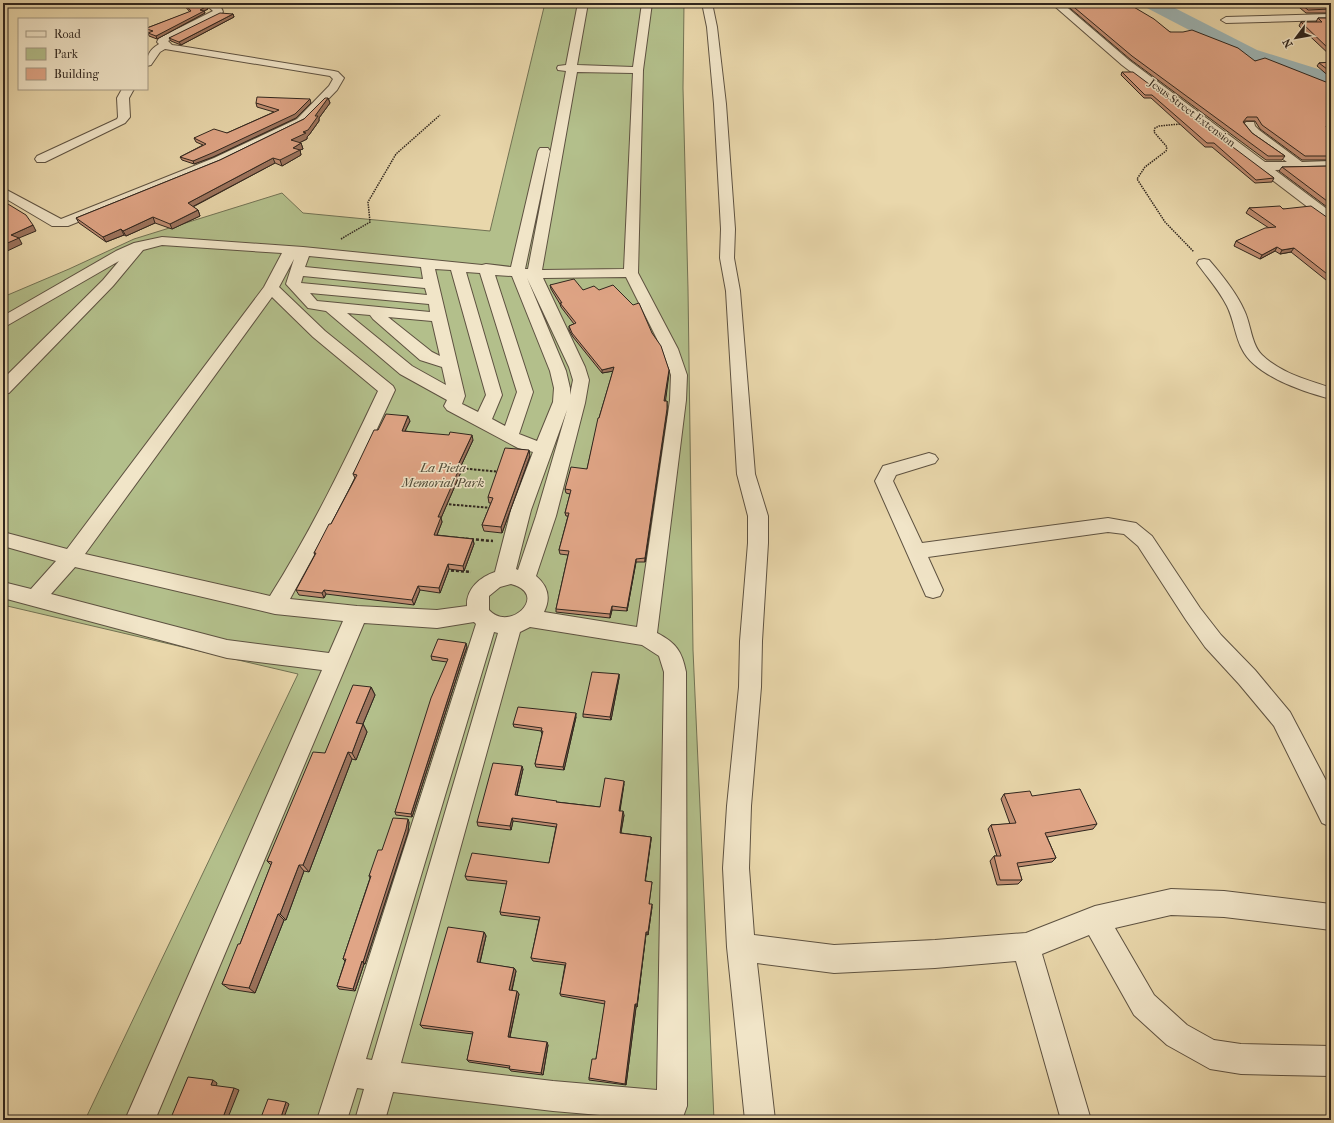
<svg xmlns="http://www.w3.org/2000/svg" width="1334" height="1123" font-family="'IM FELL French Canon',serif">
  <rect width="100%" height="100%" fill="#e9d7ab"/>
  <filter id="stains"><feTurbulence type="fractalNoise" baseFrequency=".005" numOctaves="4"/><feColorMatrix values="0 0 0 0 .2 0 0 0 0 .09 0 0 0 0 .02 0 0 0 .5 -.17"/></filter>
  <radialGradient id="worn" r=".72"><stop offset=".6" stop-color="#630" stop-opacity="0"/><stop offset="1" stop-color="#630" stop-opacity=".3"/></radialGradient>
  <polygon fill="#b3bf8b" stroke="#727254" points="545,3 684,3 683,88 688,289 693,650 714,1120 85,1120 298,674 3,605 3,297 69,269 134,239 282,193 303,213 490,231"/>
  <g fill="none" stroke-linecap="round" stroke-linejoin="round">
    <polygon fill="#9eb6b6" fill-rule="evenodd" points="1142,3 1165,3 1257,50 1331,73 1331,86 1243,58 1145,7"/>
    <g stroke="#5e5241" stroke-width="2">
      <g id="minor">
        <path d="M204 3C213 3 220 2 223 12L219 16 168 41 172 45 180 46 334 71 338 72 344 78 337 90 305 123 222 164 68 226H52L3 197V188L61 219 214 158 297 119 329 86 333 79 330 76 165 49 160 52 151 65 147 66C147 55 149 50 159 44L157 42 159 38 213 11Z"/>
        <path d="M578 3H588L577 65 633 67 642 3H652L643 70 638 273 678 349 687 375 686 400 657 633C676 643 682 651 686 672L687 1106 683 1117 675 1120H658L553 1111 393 1092 385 1120H355L364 1089 357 1088 347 1120H317L476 624 474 622 437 628 364 623 155 1120H125L322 670 227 658 3 598V582L31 589 56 561 3 546V532L67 549 264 287 282 253 162 245 143 250 113 286 9 393 3 394V379L103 280 119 261 8 325 3 327V316L116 251 134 243 162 237 303 247 482 265 486 264 511 267 538 151 540 148H548L550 151 525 269H528L566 71 558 70 557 68 558 66 566 65ZM577 72 633 73 624 269 542 270ZM309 256 421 267 423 279 305 267ZM294 259 286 284 308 308 326 311 400 374 447 400 444 406 447 410 518 448 533 452 511 510 495 572C480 577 466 589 467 606L437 610 357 606 290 599 344 500 395 390 393 386 325 331 279 287ZM435 269 451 270 486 395 478 412 462 404 465 396ZM466 272 480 273 517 392 505 426 492 419 502 395ZM495 275 512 276 550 371 554 388 553 402 537 441 519 434 533 392ZM303 276 425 288 427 295 301 283ZM626 277 662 349 671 375 670 400 637 627 544 612C551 598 548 586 536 576L556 516 585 403 589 380 585 367 543 278ZM527 278 569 367 573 380 570 395V388L566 371ZM310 293 429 304 430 312 317 301ZM272 297 313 337 378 391C345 461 311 531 270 596L85 554ZM347 313 370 315 373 319 420 360 442 367 446 385 412 366ZM388 317 432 321 440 356 432 352ZM567 410 536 516 518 570 516 569 531 510ZM75 567 275 614 343 621 329 653 227 640 51 594ZM511 584C550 594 510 633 489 610V596L500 587ZM530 627 642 645 659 656 664 672 657 1090 553 1081 401 1063 520 632ZM494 632 498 633 372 1060 366 1059Z"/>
        <polygon points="702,3 712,3 717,27 726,104 735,229 734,258 740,291 755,474 768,516 768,543 762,641 761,687 751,806 749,868 754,935 834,945 935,940 1026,933 1095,906 1171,889 1224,891 1331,904 1331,930 1224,917 1171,915 1115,928 1154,995 1187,1025 1214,1040 1241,1044 1331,1046 1331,1076 1241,1074 1210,1069 1167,1045 1134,1015 1089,935 1042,954 1091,1120 1061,1120 1016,961 935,968 834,973 757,963 775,1120 745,1120 727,947 723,868 727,806 739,687 740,641 748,543 748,516 737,474 726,291 720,258 721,229 714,104 707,27"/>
        <polygon points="1051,3 1062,3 1130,61 1265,162 1287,162 1251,136 1243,126 1246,122 1254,122 1255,126 1259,130 1302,162 1331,161 1331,169 1275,170 1331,212 1331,222 1326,221 1122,65"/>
        <polygon points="1331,14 1331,20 1226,23 1221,20 1226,17"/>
        <polygon points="122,89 134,89 129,98 130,117 125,123 45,162 37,162 35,159 37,156 117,119 118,117 117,98"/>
        <polygon points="1331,127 1331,136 1327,135 1325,131 1327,128"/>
        <path d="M1204 259 1209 260C1222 275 1236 292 1244 310 1251 324 1251 344 1262 355 1280 373 1308 380 1331 388V399C1304 392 1255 376 1242 349 1235 336 1234 320 1227 306 1219 290 1207 277 1197 263L1199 260Z"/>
        <polygon points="929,453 935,455 938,459 935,463 896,475 893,481 922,543 1108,518 1136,523 1152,536 1200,608 1221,635 1255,670 1290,712 1331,790 1331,827 1322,823 1274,726 1239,684 1205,647 1186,620 1138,546 1124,534 1108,532 928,557 943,590 940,596 933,598 926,596 875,481 883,466"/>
      </g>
    </g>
    <g stroke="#30261e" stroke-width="1.5" stroke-dasharray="1.5 1" stroke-linecap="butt">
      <polyline points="1180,124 1159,126 1155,128 1154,132 1167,147 1166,151 1145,167 1137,179 1165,222 1194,252"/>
      <polyline points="341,239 370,222 368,202 396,154 440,115"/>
    </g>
    <g stroke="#30261e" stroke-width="2" stroke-dasharray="2.5 1.5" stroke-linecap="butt">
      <polyline points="458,468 501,472"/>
      <polyline points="445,504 492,508"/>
    </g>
    <g stroke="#30261e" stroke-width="2.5" stroke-dasharray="3 2" stroke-linecap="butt">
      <polyline points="456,538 493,541"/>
      <polyline points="446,570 471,572"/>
    </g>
    <use href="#minor" fill="#f1e5c8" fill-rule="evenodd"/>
  </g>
  <g fill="#c18e73" stroke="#30261e">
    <polygon points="182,3 204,3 207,6 208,9 204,11 205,13 157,39 149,36 148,33 149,33 147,32 147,28 190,12"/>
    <polygon points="1064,3 1127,3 1170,32 1255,61 1331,84 1331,126 1326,127 1329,132 1331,133 1331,160 1302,160 1260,129 1255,121 1245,121 1244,123 1252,133 1285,156 1282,160 1266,160 1131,60"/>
    <polygon points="1294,3 1331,3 1331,13 1306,13"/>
    <polygon points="233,14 234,17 181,45 171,41 169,38"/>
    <polygon points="1318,18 1331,18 1331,56 1299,26 1301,22 1316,22"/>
    <polygon points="1331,62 1331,78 1317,66 1319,63"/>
    <polygon points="1122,72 1274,178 1272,182 1255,183 1212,147 1205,147 1151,98 1144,98 1121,75"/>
    <polygon points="328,98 330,103 319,118 319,121 309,135 307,137 307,139 299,143 301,143 303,149 300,150 301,155 282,166 275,163 193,207 198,210 200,216 172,229 155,223 126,236 124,235 106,242 79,223 76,218 220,160 304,119"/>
    <polygon points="256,103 311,103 296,118 213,157 194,164 182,160 180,157 203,145 196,142 194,138 227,133 274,112 257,107"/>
    <polygon points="1331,166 1331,210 1279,171 1282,167"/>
    <polygon points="1249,208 1283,209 1331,218 1331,284 1291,252 1280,254 1275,251 1260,259 1234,246 1236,241 1269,228 1246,213"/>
    <polygon points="550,285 583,290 652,333 669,370 665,401 667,405 667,413 645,562 636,562 627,611 612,610 610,618 556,612 556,609 568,555 560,554 559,550 568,516 566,516 565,513 570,494 566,493 565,489 587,469 599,418 613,371 602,373 573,337 569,330 569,326 574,324 561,307 560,304 551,289"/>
    <polygon points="410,421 405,431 473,440 460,468 461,472 441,518 442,522 437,535 473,539 474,544 464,571 449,569 440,593 420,590 414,605 326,594 324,598 299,595 296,590 315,555 314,553 331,524 355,478 353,474 378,430"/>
    <polygon points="530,456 502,533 484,531 482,525 491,503 489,503 488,497"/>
    <polygon points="467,647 461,664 412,817 396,815 395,812 447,662 432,660 431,656"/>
    <polygon points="619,674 619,678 611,720 583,717 583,714"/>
    <polygon points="371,687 375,695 363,724 367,732 356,760 352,759 309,872 304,871 286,920 284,920 255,993 229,989 222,984 240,944 271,865 267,861 325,753"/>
    <polygon points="576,717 564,770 536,767 535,764 542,734 541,731 514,727 513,724"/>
    <polygon points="523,769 517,796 557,802 600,807 624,784 620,811 624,815 621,833 651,837 651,840 645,881 652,882 649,904 652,907 648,935 646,934 637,1007 636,1007 626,1085 589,1080 589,1078 596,1059 605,1004 561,996 560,994 565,965 533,961 531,958 539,920 501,915 500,912 507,884 467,880 465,876 549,863 556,827 513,821 511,830 478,826 477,822"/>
    <polygon points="1004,794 1032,796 1097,824 1093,829 1047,837 1056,858 1052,862 1018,867 1022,880 1018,884 997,885 990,861 994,856 997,856 988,829 991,825 1010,824 1001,799"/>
    <polygon points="409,822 408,832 365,964 364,964 355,991 339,989 337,986 345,961 343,959 370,878 369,876 382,850"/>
    <polygon points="484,932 486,936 480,963 514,968 516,971 512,991 519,994 510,1037 548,1045 543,1075 511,1071 509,1068 469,1062 467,1060 473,1034 423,1028 420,1025"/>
  </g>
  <g fill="#9d745e" stroke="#30261e">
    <polygon points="207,6 208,9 204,11 205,13 157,39 156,36"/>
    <polygon points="233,14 234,17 181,45 179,42"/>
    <polygon points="328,98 330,103 319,118 319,121 309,135 307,137 307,139 293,146 291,140 303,132"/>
    <polygon points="310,99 311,103 296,118 213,157 194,164 193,161"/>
    <polygon points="1331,122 1331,126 1327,127 1324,130 1329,123"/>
    <polygon points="301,143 303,149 300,150 301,155 282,166 280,160 293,148"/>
    <polygon points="273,158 275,163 190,208 188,203"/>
    <polygon points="198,210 200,216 172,229 170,224"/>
    <polygon points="153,217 155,223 126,236 123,231"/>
    <polygon points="33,225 36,231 19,238 22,244 3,253 3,245 11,235"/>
    <polygon points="121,229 124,235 106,242 103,237"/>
    <polygon points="1277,247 1275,251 1260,259 1262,255"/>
    <polygon points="1294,248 1291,252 1280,254 1282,250"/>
    <polygon points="614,367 614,371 602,373 602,370"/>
    <polygon points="669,370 669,374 665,405 664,401"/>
    <polygon points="667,401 667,413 645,562 645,558"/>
    <polygon points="408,416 410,421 403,435 402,431"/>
    <polygon points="472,435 473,440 460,468 461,472 441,518 442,522 435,540 434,535 438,517 457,467"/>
    <polygon points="529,450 530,456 502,533 501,527"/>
    <polygon points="473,539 474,544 464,571 463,566"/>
    <polygon points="636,559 636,562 627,611 627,608"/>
    <polygon points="448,564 449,569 440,593 439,588"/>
    <polygon points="418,586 420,590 414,605 412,600"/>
    <polygon points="324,590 326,594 324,598 322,593"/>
    <polygon points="612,606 612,610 610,618 610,614"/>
    <polygon points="466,643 467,647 461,664 412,817 411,814 460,661"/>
    <polygon points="619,674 619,678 611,720 610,717"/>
    <polygon points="371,687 375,695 360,731 356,723"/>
    <polygon points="576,713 576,717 564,770 563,767"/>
    <polygon points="363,724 367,732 356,760 352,753"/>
    <polygon points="348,752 352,759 309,872 303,865"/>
    <polygon points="522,766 523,769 516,799 515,795"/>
    <polygon points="624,781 624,784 619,814 619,811"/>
    <polygon points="623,811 624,815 620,836 620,833"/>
    <polygon points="512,818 513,821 511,830 510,826"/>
    <polygon points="408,819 409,822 408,832 365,964 363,962"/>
    <polygon points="651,837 651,840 645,884 645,881"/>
    <polygon points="299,865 304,871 286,920 280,914"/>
    <polygon points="652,904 652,907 648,935 648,932"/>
    <polygon points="278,914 284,920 255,993 249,988"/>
    <polygon points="484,932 486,936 479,966 477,962"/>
    <polygon points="646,932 646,934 637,1007 637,1004"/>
    <polygon points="362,961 364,964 355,991 353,989"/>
    <polygon points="514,968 516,971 511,993 509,990"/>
    <polygon points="517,991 519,994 509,1040 508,1037"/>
    <polygon points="635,1004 636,1007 626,1085 625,1084"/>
    <polygon points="547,1042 548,1045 543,1075 541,1073"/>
    <polygon points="213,1080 217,1083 216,1087 211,1085"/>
    <polygon points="234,1088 239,1090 227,1120 222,1120"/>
    <polygon points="286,1102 289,1104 283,1120 280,1120"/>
  </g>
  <g fill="#e0a586" stroke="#30261e">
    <polygon points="184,3 204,3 207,6 200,10 204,11 156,36 148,33 153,31 147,29 147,28 191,11"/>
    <polygon points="1069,3 1127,3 1154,19 1170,32 1183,32 1192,30 1238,48 1255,61 1265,58 1331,84 1331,122 1329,123 1326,126 1329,132 1331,133 1331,156 1305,156 1262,125 1257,117 1247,117 1243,122 1252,133 1285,156 1268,156 1132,56"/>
    <polygon points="1300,3 1331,3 1331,9 1308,10"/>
    <polygon points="220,13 233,14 179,42 169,38"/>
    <polygon points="1318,18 1331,18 1331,51 1301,22 1322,22"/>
    <polygon points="1331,62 1331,72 1319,63"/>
    <polygon points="1122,72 1133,72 1274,178 1256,180 1214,143 1207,143 1152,95 1145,95"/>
    <polygon points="257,97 310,99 295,114 212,153 193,161 180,157 206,144 194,138 214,129 227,133 279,110 256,103"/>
    <polygon points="325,98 328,98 315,116 318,116 308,130 303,132 306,133 291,140 301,143 293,148 300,150 280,160 273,158 188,203 198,210 170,224 153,217 123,231 121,229 103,237 76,218 220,160 304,119"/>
    <polygon points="1331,166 1331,204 1282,167"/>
    <polygon points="3,201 26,215 33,225 11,235 19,238 3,245"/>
    <polygon points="1280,206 1283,209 1311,206 1328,218 1331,218 1331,277 1294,248 1282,250 1277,247 1262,255 1236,241 1265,228 1276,227 1249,208"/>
    <polygon points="574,279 583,290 594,286 599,290 613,285 633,305 639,303 652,333 661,346 669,370 664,401 667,401 667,409 645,558 636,559 627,608 612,606 610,614 556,609 569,551 559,550 569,513 565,513 571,490 565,489 571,467 587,469 598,418 599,418 614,367 602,370 572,333 569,326 576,323 560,303 562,303 550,285"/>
    <polygon points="386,414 408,416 402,431 449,435 450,432 472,435 457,467 460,467 438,517 441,517 434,535 473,539 463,566 448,564 439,588 418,586 412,600 324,590 322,593 296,590 316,553 314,553 329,524 331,524 357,475 353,474 374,430 378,430"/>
    <polygon points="505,448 529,450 501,527 482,525 493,498 488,497"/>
    <polygon points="438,639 466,643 460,661 411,814 395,812 431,698 448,659 431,656"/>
    <polygon points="592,672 619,674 610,717 583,714"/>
    <polygon points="353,685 371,687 356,723 363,724 352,753 348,752 303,865 299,865 280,914 278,914 249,988 222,984 238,944 240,944 272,862 267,861 313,752 325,753"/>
    <polygon points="518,707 576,713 563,767 535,764 543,731 541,731 542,728 513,724"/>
    <polygon points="493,763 522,766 515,795 557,801 556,802 600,807 605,778 624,781 619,811 623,811 620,833 651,837 645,881 652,882 649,904 652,904 648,932 646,932 637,1004 635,1004 625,1084 589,1078 592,1059 596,1059 605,1001 560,994 566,963 531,958 540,917 500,912 507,881 465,876 472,853 549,863 557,824 512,818 510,826 477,822"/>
    <polygon points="1080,789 1097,824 1045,833 1056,858 1017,863 1022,880 1000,880 994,856 1001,856 991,825 1016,823 1004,794 1030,791 1032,796"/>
    <polygon points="393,818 408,819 406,829 363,962 362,961 353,989 337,986 346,959 343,959 371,876 369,876 378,850 382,850"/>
    <polygon points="448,927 484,932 477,962 514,968 509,990 517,991 508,1037 547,1042 541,1073 509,1069 510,1066 467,1060 473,1032 420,1025"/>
    <polygon points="188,1077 213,1080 211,1085 234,1088 222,1120 170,1120"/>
    <polygon points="268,1099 286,1102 280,1120 260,1120"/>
  </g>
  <g text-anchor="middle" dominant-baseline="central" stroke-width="3" stroke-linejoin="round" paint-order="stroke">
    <g font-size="11" fill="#30261e" stroke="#f1e5c8">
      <text transform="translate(1192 113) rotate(37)">Jesus Street Extension</text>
    </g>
    <g font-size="13" font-style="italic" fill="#514c39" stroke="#f1e5c8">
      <text x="443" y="467">La Pieta<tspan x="443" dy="15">Memorial Park</tspan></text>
    </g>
  </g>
  <rect width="1334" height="1123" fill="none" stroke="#e9d7ab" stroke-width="16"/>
  <rect x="4" y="4" width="1326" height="1115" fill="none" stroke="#30261e" stroke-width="2"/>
  <rect x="8" y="8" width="1318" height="1107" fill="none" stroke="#30261e"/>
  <rect x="18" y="18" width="130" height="72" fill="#f1e5c8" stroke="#a49984"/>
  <rect x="26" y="31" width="20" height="6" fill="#f1e5c8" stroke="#a49984"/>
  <text x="54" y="38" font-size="12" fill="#30261e">Road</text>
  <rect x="26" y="48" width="20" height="12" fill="#b3bf8b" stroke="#a49984"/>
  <text x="54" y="58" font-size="12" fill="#30261e">Park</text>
  <rect x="26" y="68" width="20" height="12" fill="#e0a586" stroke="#a49984"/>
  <text x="54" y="78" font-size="12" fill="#30261e">Building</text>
  <g transform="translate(1296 38) rotate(238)" stroke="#f1e5c8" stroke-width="3" paint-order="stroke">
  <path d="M0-3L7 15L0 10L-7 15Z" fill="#30261e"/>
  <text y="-6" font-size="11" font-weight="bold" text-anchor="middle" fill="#30261e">N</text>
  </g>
  <rect width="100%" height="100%" filter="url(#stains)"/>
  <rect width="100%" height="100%" fill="url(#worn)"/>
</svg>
